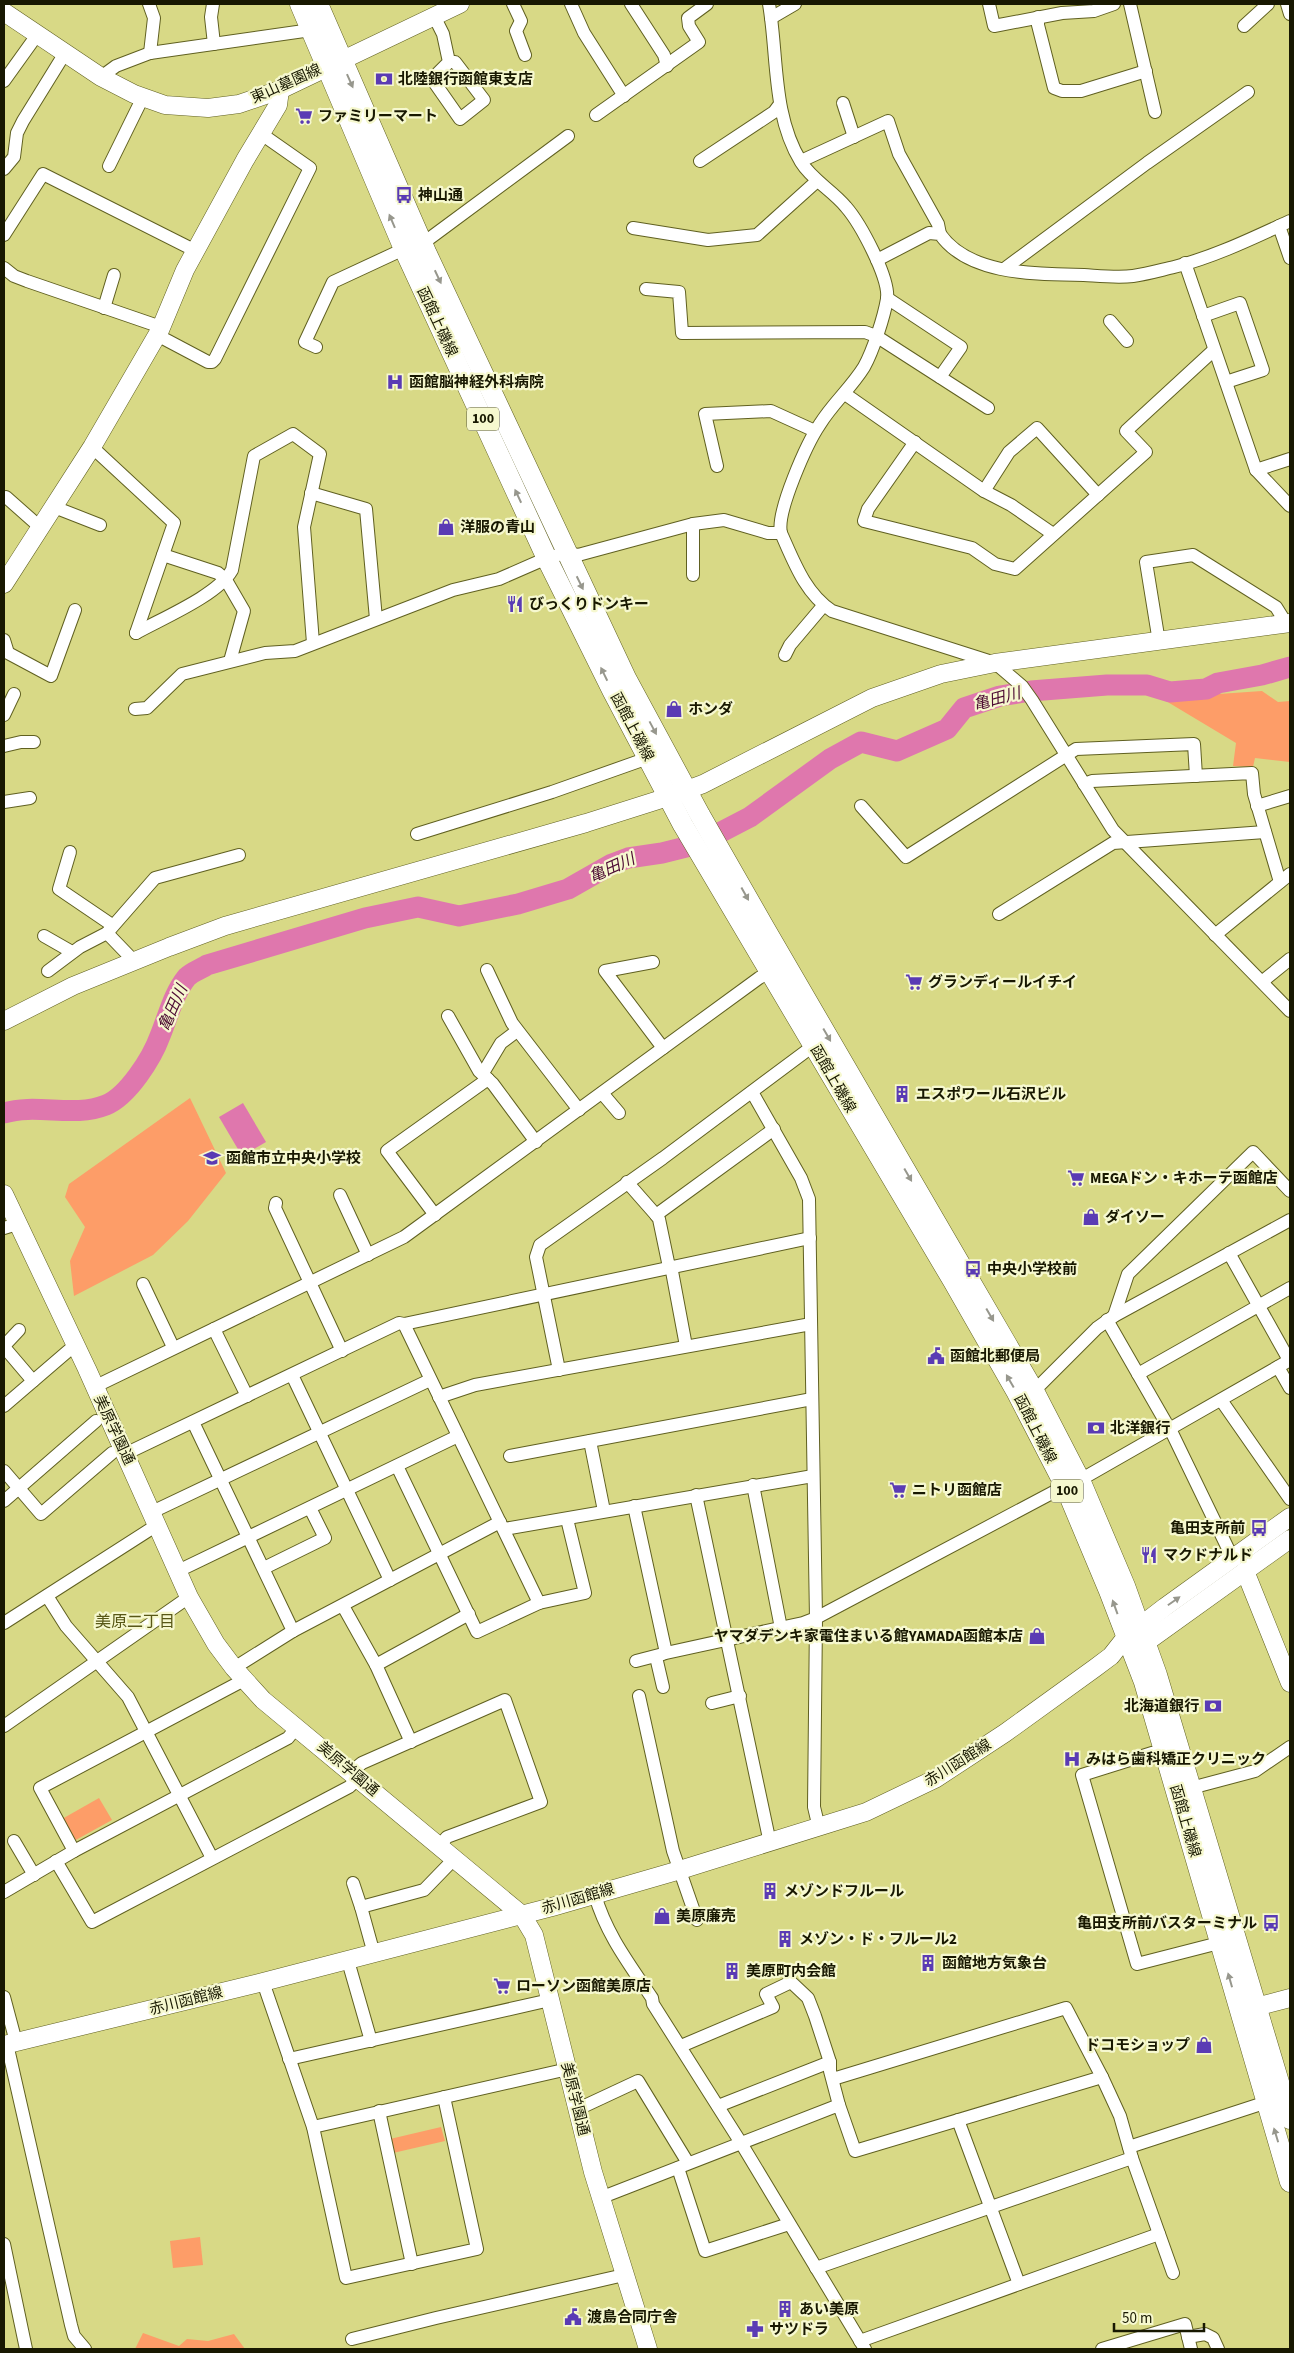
<svg xmlns="http://www.w3.org/2000/svg" width="1294" height="2353" font-family="'Source Sans 3','Noto Sans JP',sans-serif">
  <rect width="100%" height="100%" fill="#d8d986"/>
  <g fill="#fd9d68">
    <polygon points="1262,691 1278,702 1290,701 1290,762 1255,758 1253,767 1233,766 1236,743 1161,698"/>
    <polygon points="190,1098 226,1173 188,1221 153,1255 74,1296 70,1261 85,1227 65,1197 69,1184"/>
    <polygon points="99,1798 112,1820 74,1841 62,1819"/>
    <polygon points="441,2127 445,2141 393,2153 390,2139"/>
    <polygon points="200,2237 203,2265 173,2268 170,2241"/>
    <polygon points="143,2333 179,2346 187,2339 208,2341 234,2334 245,2349 135,2349"/>
  </g>
  <polygon fill="#df77ad" points="243,1103 266,1142 242,1156 219,1117"/>
  <g fill="none" stroke-linecap="round" stroke-linejoin="round">
    <path stroke="#df77ad" stroke-width="21" d="M4 1113C37 1103 73 1118 106 1105 128 1096 152 1058 160 1036 168 1017 173 994 187 977 192 972 201 969 207 965L365 918 418 907 459 916 518 904 568 889 612 864 628 858 662 853 698 844 750 817 830 759 861 742 897 751 947 729 964 708 1000 696 1031 691 1107 685H1147L1170 692 1206 689 1218 683 1262 675 1290 667"/>
    <g stroke="#606021" stroke-width="14">
      <g id="street">
        <polyline points="149,4 154,18 150,53"/>
        <polyline points="213,4 211,17 214,44"/>
        <polyline points="513,4 521,21 516,31 525,55"/>
        <polyline points="571,4 584,33 624,96"/>
        <polyline points="631,4 664,55 667,66"/>
        <path d="M769 4C778 56 772 115 801 162 812 180 832 190 846 207 860 223 890 278 887 299 884 317 873 351 864 367 851 388 833 403 820 424 807 443 776 512 781 533 794 562 805 593 832 611L995 663 1022 686 1032 700 1113 830 1290 1011"/>
        <polyline points="989,4 994,26 1062,13 1094,11 1114,4"/>
        <polyline points="1130,4 1155,112"/>
        <polyline points="1287,4 1290,14"/>
        <polyline points="434,16 443,34 449,62 455,62 484,100 460,119 432,79 449,62"/>
        <polyline points="1038,17 1038,25 1054,88 1062,91 1081,91 1146,71"/>
        <polyline points="771,18 795,4"/>
        <polyline points="1244,26 1268,4"/>
        <polyline points="101,77 116,66 150,53 311,30"/>
        <polyline points="4,81 37,35"/>
        <polyline points="843,103 854,137"/>
        <polyline points="596,115 699,42 689,26 688,18 707,4"/>
        <polyline points="700,161 774,112 780,104"/>
        <polyline points="801,161 888,121 899,154 938,224 940,234"/>
        <polyline points="109,166 143,97"/>
        <polyline points="4,169 14,157 17,133 23,121 65,53"/>
        <polyline points="1279,226 1290,258"/>
        <polyline points="633,228 708,240 757,235 817,181"/>
        <polyline points="4,235 43,174 196,251"/>
        <path d="M877 260 929 233 940 234C969 276 1038 274 1084 275 1100 276 1118 278 1133 276 1147 274 1161 270 1174 267 1214 257 1253 238 1290 221"/>
        <polyline points="1185,263 1256,470 1290,506"/>
        <polyline points="4,268 14,276 27,281 161,327"/>
        <polyline points="1004,269 1147,163 1248,92"/>
        <polyline points="646,289 679,292 682,333 865,332 876,336 988,408"/>
        <polyline points="887,298 961,347 940,377"/>
        <polyline points="104,308 114,275"/>
        <polyline points="1203,316 1240,303 1263,370 1226,382"/>
        <polyline points="1110,321 1127,341"/>
        <polyline points="157,335 208,362 212,362 215,359 310,168 260,133"/>
        <polyline points="316,347 305,342 333,282 404,249 422,244 568,136"/>
        <polyline points="845,394 984,491 1011,505 1053,534"/>
        <polyline points="915,442 868,509 864,521 972,548 995,564 1015,569 1146,452 1126,431 1214,350"/>
        <polyline points="92,447 174,523 136,633"/>
        <polyline points="717,466 705,414 771,411 815,431"/>
        <polyline points="1256,470 1290,459"/>
        <polyline points="984,491 1009,452 1037,428 1098,495"/>
        <polyline points="311,493 366,509 376,619"/>
        <polyline points="4,498 6,497 41,528"/>
        <polyline points="54,507 100,525"/>
        <polyline points="163,555 218,573 226,580 244,611 230,661"/>
        <polyline points="693,575 693,524"/>
        <path d="M136 633C163 618 218 595 232 570L254 456 293 434 320 454 304 527 313 643"/>
        <polyline points="4,640 8,653 51,676 75,610"/>
        <polyline points="1159,642 1146,562 1193,555 1276,607 1286,623"/>
        <polyline points="785,655 790,645 823,606"/>
        <polyline points="135,709 147,708 182,674 265,653 295,651 453,590 499,579 547,558 566,553 578,555 693,524 724,520 768,533 781,533"/>
        <polyline points="4,715 14,694"/>
        <polyline points="4,746 21,742 34,742"/>
        <polyline points="1084,784 1092,781 1252,773 1254,794 1280,882"/>
        <polyline points="4,802 30,798"/>
        <polyline points="861,806 906,857 1076,749 1194,744 1196,776"/>
        <polyline points="1257,806 1290,796"/>
        <polyline points="417,834 552,792 648,758"/>
        <polyline points="70,852 59,889 112,925"/>
        <polyline points="999,914 1113,843 1265,832"/>
        <polyline points="107,933 134,961"/>
        <polyline points="1215,935 1290,874"/>
        <polyline points="44,936 72,952"/>
        <polyline points="653,962 605,971 663,1048"/>
        <polyline points="487,970 512,1023 579,1110"/>
        <polyline points="48,971 80,947 107,933 155,878 239,855"/>
        <polyline points="1263,981 1290,959"/>
        <polyline points="448,1016 479,1071 493,1084 536,1142"/>
        <polyline points="483,1073 501,1043 517,1031"/>
        <polyline points="752,1092 801,1178 809,1199 816,1618 814,1807 819,1828"/>
        <polyline points="602,1093 619,1113"/>
        <polyline points="627,1182 656,1215 774,1129"/>
        <polyline points="340,1195 368,1255"/>
        <polyline points="276,1203 275,1208 342,1351"/>
        <polyline points="435,1215 387,1151 488,1079"/>
        <polyline points="656,1215 659,1219 669,1267"/>
        <polyline points="4,1228 17,1224"/>
        <polyline points="1229,1253 1289,1360"/>
        <polyline points="671,1266 686,1346"/>
        <polyline points="143,1284 173,1347"/>
        <polyline points="1114,1316 1128,1274 1253,1152 1290,1191"/>
        <polyline points="1107,1320 1173,1435 1233,1559"/>
        <polyline points="404,1324 539,1603"/>
        <polyline points="214,1329 247,1396"/>
        <polyline points="4,1346 19,1330"/>
        <polyline points="4,1347 33,1381"/>
        <polyline points="1278,1367 1290,1388"/>
        <polyline points="559,1370 536,1257 540,1245 663,1158 813,1046"/>
        <polyline points="1138,1374 1290,1288"/>
        <polyline points="292,1375 390,1580"/>
        <polyline points="94,1387 404,1237 759,978 776,968"/>
        <polyline points="1034,1391 1097,1328 1114,1316 1290,1220"/>
        <polyline points="439,1397 475,1385 811,1324"/>
        <polyline points="1221,1400 1290,1499"/>
        <polyline points="4,1406 75,1345"/>
        <polyline points="193,1422 293,1631"/>
        <polyline points="590,1441 604,1511"/>
        <polyline points="125,1454 399,1323 404,1324 810,1238"/>
        <polyline points="510,1456 812,1399"/>
        <polyline points="397,1466 477,1632 539,1603 585,1593 567,1519"/>
        <polyline points="4,1471 41,1514 112,1453"/>
        <polyline points="1080,1480 1290,1360"/>
        <polyline points="753,1485 781,1628"/>
        <polyline points="696,1495 770,1843"/>
        <polyline points="4,1501 96,1421"/>
        <polyline points="634,1506 666,1653 803,1623 816,1618 1065,1486"/>
        <polyline points="152,1512 430,1380"/>
        <polyline points="504,1529 813,1476"/>
        <polyline points="264,1568 325,1538 310,1508"/>
        <polyline points="178,1571 458,1436"/>
        <polyline points="47,1596 66,1626 128,1697 212,1858"/>
        <polyline points="343,1606 376,1665 411,1742"/>
        <polyline points="4,1623 157,1525"/>
        <polyline points="656,1657 663,1687"/>
        <polyline points="636,1661 663,1654"/>
        <polyline points="376,1665 469,1614"/>
        <polyline points="234,1668 293,1631 500,1522"/>
        <polyline points="639,1696 673,1851 697,1920"/>
        <polyline points="712,1703 740,1696"/>
        <polyline points="4,1726 189,1597"/>
        <polyline points="1166,1751 1152,1753 1082,1775 1137,1964 1219,1943"/>
        <polyline points="351,1772 362,1763 505,1700 541,1802 447,1837 440,1845"/>
        <polyline points="1191,1788 1255,1771 1290,1747"/>
        <polyline points="14,1841 34,1875"/>
        <polyline points="74,1851 40,1788 244,1680"/>
        <polyline points="56,1861 92,1922 349,1787 359,1778"/>
        <polyline points="353,1883 361,1907"/>
        <polyline points="4,1892 74,1851 288,1738 296,1728"/>
        <path d="M595 1895C606 1934 630 1965 652 1998L653 2004 741 2143 865 2349"/>
        <polyline points="374,1954 361,1907 424,1890 455,1858"/>
        <polyline points="348,1961 371,2041"/>
        <polyline points="263,1982 313,2127 346,2278 477,2249 444,2097"/>
        <polyline points="4,1997 16,2042"/>
        <polyline points="7,2044 71,2325 74,2336 85,2349"/>
        <polyline points="681,2046 773,2007 766,1994 791,1982 808,1998 815,2016 830,2062 830,2071 839,2105"/>
        <polyline points="289,2059 550,2000"/>
        <polyline points="833,2079 1066,2008 1102,2077"/>
        <polyline points="718,2106 830,2062"/>
        <polyline points="578,2109 638,2081 688,2163"/>
        <polyline points="379,2111 412,2264"/>
        <polyline points="958,2120 1019,2284"/>
        <polyline points="313,2127 568,2069"/>
        <polyline points="1129,2147 1267,2102 1272,2104"/>
        <polyline points="678,2168 705,2251 789,2224"/>
        <polyline points="600,2198 839,2105 855,2151 1102,2077 1120,2116 1132,2158 1173,2273"/>
        <polyline points="4,2244 26,2349"/>
        <polyline points="816,2268 1132,2158"/>
        <polyline points="1188,2337 1205,2334 1213,2338 1218,2349"/>
        <polyline points="352,2339 436,2318 624,2275"/>
        <polyline points="860,2341 1159,2234"/>
        <polyline points="1102,2349 1185,2324 1191,2349"/>
      </g>
    </g>
    <g stroke="#606021" stroke-width="19">
      <g id="secondary">
        <polyline points="4,12 101,77 134,94 165,105 208,108 239,104 280,90 460,4"/>
        <polyline points="4,584 92,447 160,330 185,270 245,160 278,105 280,90"/>
        <polyline points="4,1021 73,986 169,947 225,926 586,823 668,797 703,784 872,698 941,674 995,663 1290,623"/>
        <polyline points="4,1194 87,1369 189,1597 216,1644 234,1668 263,1700 522,1915 534,1935 593,2172 648,2349"/>
        <polyline points="1245,1571 1290,1683"/>
        <polyline points="1134,1651 1290,1539"/>
        <polyline points="1244,2010 1290,1998"/>
        <polyline points="4,2045 263,1982 552,1907 680,1870 866,1812 935,1779 1005,1733 1095,1668 1111,1656 1126,1637 1165,1607 1290,1517"/>
      </g>
    </g>
    <g stroke="#606021" stroke-width="21">
      <g id="primary">
        <polyline points="300,4 404,249 549,563 612,690 683,825 953,1281 1016,1391 1065,1486 1109,1591 1144,1682 1290,2182"/>
        <polyline points="318,4 426,252 626,678 700,815 764,927 1034,1391 1080,1480 1125,1586 1157,1675 1290,2119"/>
      </g>
    </g>
    <use href="#street" stroke="#fff" stroke-width="12"/>
    <use href="#secondary" stroke="#fff" stroke-width="18"/>
    <use href="#primary" stroke="#fff" stroke-width="20"/>
  </g>
  <defs><path id="oneway-solid" d="M-6-.8H1V-3.2L6.5 0L1 3.2V.8H-6Z" transform="scale(1.25)"/></defs>
  <g fill="#97978d">
    <use href="#oneway-solid" transform="translate(350 81) rotate(66)"/>
    <use href="#oneway-solid" transform="translate(392 221) rotate(-113)"/>
    <use href="#oneway-solid" transform="translate(438 277) rotate(65)"/>
    <use href="#oneway-solid" transform="translate(518 496) rotate(-115)"/>
    <use href="#oneway-solid" transform="translate(580 583) rotate(64)"/>
    <use href="#oneway-solid" transform="translate(604 674) rotate(-116)"/>
    <use href="#oneway-solid" transform="translate(653 728) rotate(62)"/>
    <use href="#oneway-solid" transform="translate(745 894) rotate(61)"/>
    <use href="#oneway-solid" transform="translate(827 1035) rotate(60)"/>
    <use href="#oneway-solid" transform="translate(908 1175) rotate(60)"/>
    <use href="#oneway-solid" transform="translate(990 1315) rotate(60)"/>
    <use href="#oneway-solid" transform="translate(1010 1381) rotate(-120)"/>
    <use href="#oneway-solid" transform="translate(1174 1601) rotate(-35)"/>
    <use href="#oneway-solid" transform="translate(1115 1607) rotate(-110)"/>
    <use href="#oneway-solid" transform="translate(1230 1980) rotate(-106)"/>
    <use href="#oneway-solid" transform="translate(1276 2135) rotate(-107)"/>
  </g>
  <defs>
    <g id="bank-bare" transform="scale(1.35)"><path d="M-6-4H6V4H-6ZM0-2.3a2.3 2.3 0 1 0 0 4.6a2.3 2.3 0 1 0 0-4.6Z" fill="#5a3bb4" stroke="#f6f8cf" stroke-width="2.5" paint-order="stroke"/></g>
    <g id="supermarket-bare" transform="scale(1.35)"><path d="M-6-5.5h2.5l.6 2H6L4.5 2H-2.5L-4.4-4H-6ZM-1.5 3.2a1.3 1.3 0 1 0 .1 0ZM3 3.2a1.3 1.3 0 1 0 .1 0Z" fill="#5a3bb4" stroke="#f6f8cf" stroke-width="2.5" paint-order="stroke"/></g>
    <g id="bus-bare" transform="scale(1.35)"><path d="M-5-6H5V4H4V6H2V4H-2V6H-4V4H-5ZM-3.5-4V0h7V-4ZM-3.5 1.2v1.5H-2V1.2ZM2 1.2v1.5H3.5V1.2Z" fill="#5a3bb4" stroke="#f6f8cf" stroke-width="2.5" paint-order="stroke"/></g>
    <g id="hospital-bare" transform="scale(1.35)"><path d="M-5-5h3v3.5h4V-5h3V5h-3V1.5h-4V5h-3Z" fill="#5a3bb4" stroke="#f6f8cf" stroke-width="2.5" paint-order="stroke"/></g>
    <g id="shop-bare" transform="scale(1.35)"><path d="M-5-2.5h2.3a2.7 3.5 0 0 1 5.4 0H5L5.5 6h-11ZM-1.5-2.5h3a1.5 2.3 0 0 0-3 0Z" fill="#5a3bb4" stroke="#f6f8cf" stroke-width="2.5" paint-order="stroke"/></g>
    <g id="restaurant-bare" transform="scale(1.35)"><path d="M-5-6h1v4h1v-4h1v4h1v-4h1v5L-1.5 .5V6h-2V.5L-5-1ZM5-6V6H3V1.5H1.5Q1.5-4 5-6Z" fill="#5a3bb4" stroke="#f6f8cf" stroke-width="2.5" paint-order="stroke"/></g>
    <g id="building-bare" transform="scale(1.35)"><path d="M-4-6H4V6H1V3H-1V6H-4ZM-2.5-4.3h1.7v1.8h-1.7ZM.8-4.3h1.7v1.8H.8ZM-2.5-1h1.7V.8h-1.7ZM.8-1h1.7V.8H.8Z" fill="#5a3bb4" stroke="#f6f8cf" stroke-width="2.5" paint-order="stroke"/></g>
    <g id="school-bare" transform="scale(1.35)"><path d="M0-5L7-2L0 1L-7-2ZM-4 1L0 2.5L4 1V4Q0 6-4 4Z" fill="#5a3bb4" stroke="#f6f8cf" stroke-width="2.5" paint-order="stroke"/></g>
    <g id="civic-bare" transform="scale(1.35)"><path d="M-.6-6.5H3V-4.5H.6V-3L4-1V1h2V6H-6V1h2V-1L-.6-3ZM-1.2 2.5V6h2.4V2.5Z" fill="#5a3bb4" stroke="#f6f8cf" stroke-width="2.5" paint-order="stroke"/></g>
    <g id="pharmacy-bare" transform="scale(1.35)"><path d="M-2-6h4v4h4v4h-4v4h-4v-4h-4v-4h4Z" fill="#5a3bb4" stroke="#f6f8cf" stroke-width="2.5" paint-order="stroke"/></g>
  </defs>
  <g fill-rule="evenodd">
    <use href="#bank-bare" x="384" y="79"/>
    <use href="#supermarket-bare" x="304" y="116"/>
    <use href="#bus-bare" x="404" y="195"/>
    <use href="#hospital-bare" x="395" y="382"/>
    <use href="#shop-bare" x="446" y="527"/>
    <use href="#restaurant-bare" x="515" y="604"/>
    <use href="#shop-bare" x="674" y="709"/>
    <use href="#supermarket-bare" x="914" y="982"/>
    <use href="#building-bare" x="902" y="1094"/>
    <use href="#school-bare" x="212" y="1158"/>
    <use href="#supermarket-bare" x="1076" y="1178"/>
    <use href="#shop-bare" x="1091" y="1217"/>
    <use href="#bus-bare" x="973" y="1269"/>
    <use href="#civic-bare" x="936" y="1356"/>
    <use href="#bank-bare" x="1096" y="1428"/>
    <use href="#supermarket-bare" x="898" y="1490"/>
    <use href="#bus-bare" x="1259" y="1528"/>
    <use href="#restaurant-bare" x="1149" y="1555"/>
    <use href="#shop-bare" x="1037" y="1636"/>
    <use href="#bank-bare" x="1213" y="1706"/>
    <use href="#hospital-bare" x="1072" y="1759"/>
    <use href="#building-bare" x="770" y="1891"/>
    <use href="#shop-bare" x="662" y="1916"/>
    <use href="#bus-bare" x="1271" y="1923"/>
    <use href="#building-bare" x="785" y="1939"/>
    <use href="#building-bare" x="928" y="1963"/>
    <use href="#building-bare" x="732" y="1971"/>
    <use href="#supermarket-bare" x="502" y="1986"/>
    <use href="#shop-bare" x="1204" y="2045"/>
    <use href="#building-bare" x="785" y="2309"/>
    <use href="#civic-bare" x="573" y="2317"/>
    <use href="#pharmacy-bare" x="755" y="2329"/>
  </g>
  <g text-anchor="middle" dominant-baseline="central" stroke-width="4.5" stroke-linejoin="round" paint-order="stroke">
    <g fill="#f6f8cf" stroke="#5b5b3f" stroke-width="1">
      <rect x="467" y="407.5" width="32" height="23" rx="4"/>
      <rect x="1051" y="1479.5" width="32" height="23" rx="4"/>
    </g>
    <g font-size="14" font-weight="bold" fill="#181801">
      <text x="483" y="419">100</text>
      <text x="1067" y="1491">100</text>
    </g>
    <g font-size="15" font-weight="bold" fill="#181801" stroke="#f6f8cf" text-anchor="start">
      <text x="398" y="79">北陸銀行函館東支店</text>
      <text x="318" y="116">ファミリーマート</text>
      <text x="418" y="195">神山通</text>
      <text x="409" y="382">函館脳神経外科病院</text>
      <text x="460" y="527">洋服の青山</text>
      <text x="529" y="604">びっくりドンキー</text>
      <text x="688" y="709">ホンダ</text>
      <text x="928" y="982">グランディールイチイ</text>
      <text x="916" y="1094">エスポワール石沢ビル</text>
      <text x="226" y="1158">函館市立中央小学校</text>
      <text x="1090" y="1178">MEGAドン・キホーテ函館店</text>
      <text x="1105" y="1217">ダイソー</text>
      <text x="987" y="1269">中央小学校前</text>
      <text x="950" y="1356">函館北郵便局</text>
      <text x="1110" y="1428">北洋銀行</text>
      <text x="912" y="1490">ニトリ函館店</text>
      <text x="1245" y="1528" text-anchor="end">亀田支所前</text>
      <text x="1163" y="1555">マクドナルド</text>
      <text x="1023" y="1636" text-anchor="end">ヤマダデンキ家電住まいる館YAMADA函館本店</text>
      <text x="1199" y="1706" text-anchor="end">北海道銀行</text>
      <text x="1086" y="1759">みはら歯科矯正クリニック</text>
      <text x="784" y="1891">メゾンドフルール</text>
      <text x="676" y="1916">美原廉売</text>
      <text x="1257" y="1923" text-anchor="end">亀田支所前バスターミナル</text>
      <text x="799" y="1939">メゾン・ド・フルール2</text>
      <text x="942" y="1963">函館地方気象台</text>
      <text x="746" y="1971">美原町内会館</text>
      <text x="516" y="1986">ローソン函館美原店</text>
      <text x="1190" y="2045" text-anchor="end">ドコモショップ</text>
      <text x="799" y="2309">あい美原</text>
      <text x="587" y="2317">渡島合同庁舎</text>
      <text x="769" y="2329">サツドラ</text>
    </g>
    <g font-size="15" fill="#181801" stroke="#f6f8cf">
      <text transform="translate(286 84) rotate(-24)">東山墓園線</text>
      <text transform="translate(437 322) rotate(65)">函館上磯線</text>
      <text transform="translate(632 727) rotate(62)">函館上磯線</text>
      <text transform="translate(833 1079) rotate(60)">函館上磯線</text>
      <text transform="translate(1035 1429) rotate(63)">函館上磯線</text>
      <text transform="translate(114 1430) rotate(65)">美原学園通</text>
      <text transform="translate(958 1763) rotate(-32)">赤川函館線</text>
      <text transform="translate(348 1769) rotate(40)">美原学園通</text>
      <text transform="translate(1185 1821) rotate(74)">函館上磯線</text>
      <text transform="translate(578 1899) rotate(-16)">赤川函館線</text>
      <text transform="translate(186 2001) rotate(-14)">赤川函館線</text>
      <text transform="translate(575 2099) rotate(76)">美原学園通</text>
    </g>
    <g font-size="16" font-style="italic" fill="#4d0b33" stroke="#f6f8cf">
      <text transform="translate(997 699) rotate(-15)">亀田川</text>
      <text transform="translate(612 868) rotate(-24)">亀田川</text>
      <text transform="translate(173 1008) rotate(-66)">亀田川</text>
    </g>
    <g font-size="16" fill="#585716" stroke="#f6f8cf">
      <text x="135" y="1622">美原二丁目</text>
    </g>
  </g>
  <rect width="1294" height="2353" fill="none" stroke="#181801" stroke-width="10"/>
  <path d="M1114 2323v8h90v-8" fill="none" stroke="#181801" stroke-width="2.5"/>
  <text x="1122" y="2323" font-size="15" fill="#181801" stroke="#f6f8cf" stroke-width="4" paint-order="stroke">50 m</text>
</svg>
